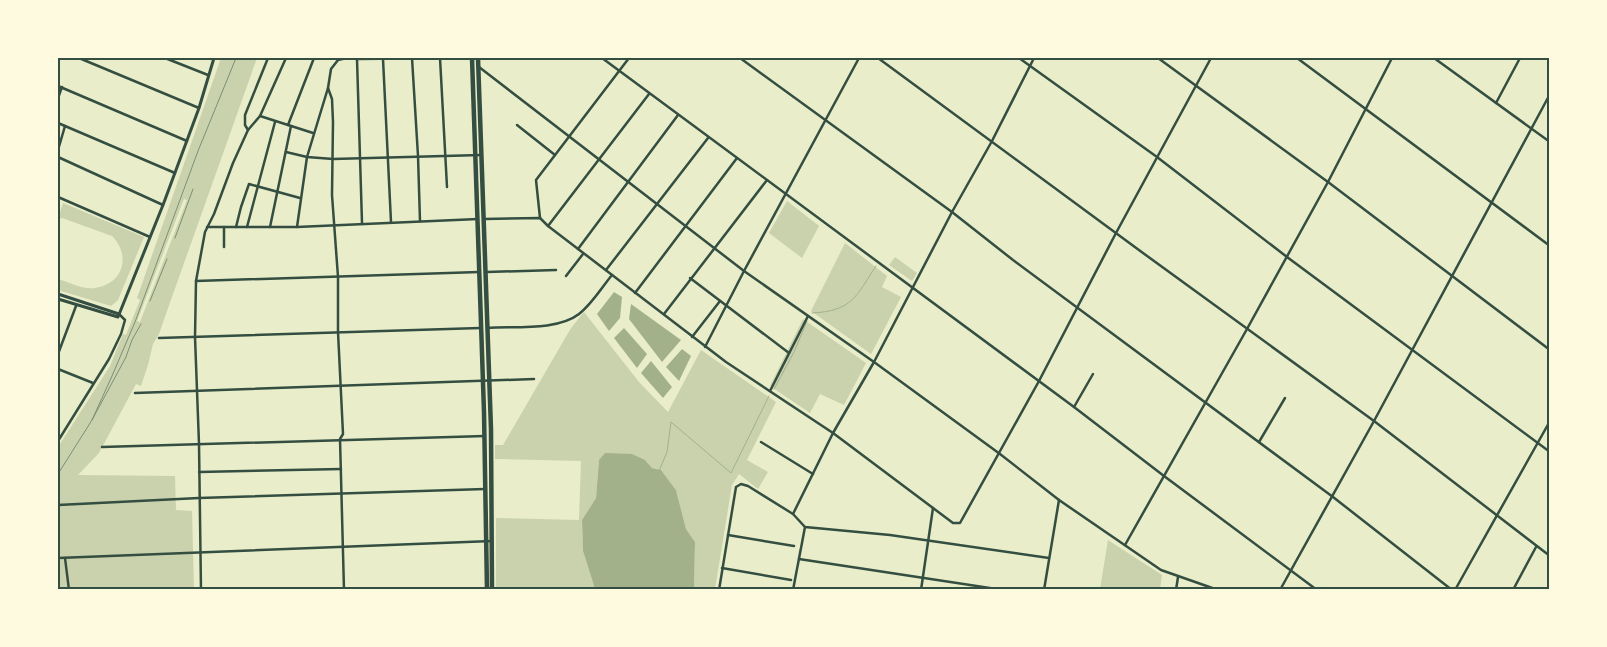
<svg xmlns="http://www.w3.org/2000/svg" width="1607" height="647" font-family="Arial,sans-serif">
  <rect width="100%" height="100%" fill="#e9edc9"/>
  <g fill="#cad2ad" fill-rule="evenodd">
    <path d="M221 58H257L167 311 159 334 153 344 148 365 141 386 136 384 99 453 78 475 175 476 176 510 192 511 194 589 58 590V447L110 366 123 334 126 335 140 300 137 298ZM184 199 187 200 140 322 137 321Z"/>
    <polygon points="787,201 819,226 802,258 769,233"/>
    <path d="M63 203 144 237 118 300 111 306 58 290V279C69 282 83 290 95 288 124 284 131 255 112 236L62 218 58 219V215H59Z"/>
    <polygon points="845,243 887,276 882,287 901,297 871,354 811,311"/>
    <polygon points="895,257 917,273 912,281 889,265"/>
    <polygon points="584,312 639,382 668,412 701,350 776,402 747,460 768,472 758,489 739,474 732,485 715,589 694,589 695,542 686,529 676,490 661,470 652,468 645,460 599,460 596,498 582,520 583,551 595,589 496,589 496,518 579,520 581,461 495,459 495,445 503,445 571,328"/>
    <polygon points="803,319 866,363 844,405 820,394 810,413 770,386"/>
    <polygon points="1108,540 1162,575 1160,589 1100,589"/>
  </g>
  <g fill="#a3b18a">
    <polygon points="614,292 622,297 620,318 609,331 597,314"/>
    <polygon points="631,304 681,340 662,362 629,319"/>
    <polygon points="624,328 647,354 637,368 614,338"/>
    <polygon points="682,349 691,356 679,381 666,367"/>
    <polygon points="651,361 672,387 663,398 641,373"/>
    <polygon points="605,453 632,454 645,460 652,468 661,470 676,490 686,529 695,542 694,589 595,589 583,551 582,520 596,498 599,460"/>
  </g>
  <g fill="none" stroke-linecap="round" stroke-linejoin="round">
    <g stroke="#a3b18a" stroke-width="1">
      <path d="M812 313C853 311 856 296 876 266"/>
      <polyline points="774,389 794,352 807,321"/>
      <polyline points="659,471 667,452 671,422 731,473 769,396"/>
    </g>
    <g stroke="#344e41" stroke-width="2.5">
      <polyline points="79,58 199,108"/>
      <polyline points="165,58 208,75"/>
      <polyline points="347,58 357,59 455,58"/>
      <polyline points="412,58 418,156 420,221"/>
      <polyline points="440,58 447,187"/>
      <polyline points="602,58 1074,407 1164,476 1317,590"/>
      <polyline points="740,58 952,212 1013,260 1333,497 1452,590"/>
      <polyline points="878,58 1143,253 1374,421 1550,556"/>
      <polyline points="1019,58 1157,157 1287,257 1550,452"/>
      <polyline points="1158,58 1328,182 1550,350"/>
      <polyline points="1297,58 1550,246"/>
      <polyline points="1434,58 1550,142"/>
      <polyline points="58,59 58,58"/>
      <polyline points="357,59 362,223"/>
      <polyline points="383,59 391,222"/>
      <polyline points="479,67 744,271 874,362 1000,454 1059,500 1161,570 1218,590"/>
      <polyline points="58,86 187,141"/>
      <polyline points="328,88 332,99 333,122 332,195 338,277 338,332 343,434 340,439 344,590"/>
      <polyline points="58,98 62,87"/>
      <polyline points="1496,103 1520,58"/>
      <polyline points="260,116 313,133"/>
      <polyline points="58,123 175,173"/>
      <polyline points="288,125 314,58"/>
      <polyline points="517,125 555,155"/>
      <polyline points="248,130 245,125 245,115 268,58"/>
      <polyline points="58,150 65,126"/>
      <polyline points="286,152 307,157 333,159 481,155"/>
      <polyline points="58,157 163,205"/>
      <polyline points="58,197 150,237"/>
      <polyline points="540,218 536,180 629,58"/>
      <polyline points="484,219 540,218 548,226 726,362 833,433 953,523 960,523 1039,381 1116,233 1211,58"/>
      <polyline points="548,226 649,94"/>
      <polyline points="207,227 297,227 478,219"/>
      <polyline points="224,227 224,247"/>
      <polyline points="236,227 241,207 249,184 300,198"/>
      <polyline points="247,227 275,122"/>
      <polyline points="270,227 291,126"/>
      <polyline points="297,227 307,157 328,88 331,69 338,60 347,58"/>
      <polyline points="578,249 678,115"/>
      <polyline points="606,270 708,138"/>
      <polyline points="487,272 556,270"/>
      <polyline points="566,276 583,254"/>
      <polyline points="690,278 789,353"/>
      <polyline points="196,281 479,272"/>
      <polyline points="635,293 737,158"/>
      <polyline points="664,314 767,180"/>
      <path d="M487 328C514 326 557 331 579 314 592 304 602 287 612 275"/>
      <polyline points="692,337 720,301"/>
      <polyline points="159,338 480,328"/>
      <polyline points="705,347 744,271 859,58"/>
      <polyline points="58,354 76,306"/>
      <polyline points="58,369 93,383"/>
      <polyline points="770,391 808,316"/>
      <polyline points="135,393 534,379"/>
      <polyline points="1074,407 1093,374"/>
      <polyline points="58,441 109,359 121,334 125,320 119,314"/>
      <polyline points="761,442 813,474"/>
      <polyline points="1259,442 1285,398"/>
      <polyline points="102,447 485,436"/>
      <polyline points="199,472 341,469"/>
      <polyline points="58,505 199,498 485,489"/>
      <polyline points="793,514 833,433 874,362 952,212 992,141 1034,58"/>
      <polyline points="728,535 794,546"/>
      <polyline points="1125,545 1247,329 1328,182 1392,58"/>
      <polyline points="58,558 492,541"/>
      <polyline points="65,558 69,590"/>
      <polyline points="799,559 1003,590"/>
      <polyline points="722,568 791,580"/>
      <polyline points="201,590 199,444 195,337 196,281 205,232 214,214 233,163 248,130 260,116 286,58"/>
      <polyline points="719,590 736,487 741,484 748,486 793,514 805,527 890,535 1049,558"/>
      <polyline points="793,590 805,527"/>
      <polyline points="921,590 933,508"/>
      <polyline points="1044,590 1059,500"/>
      <polyline points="1176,590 1178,577"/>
      <polyline points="1280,590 1374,421 1550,94"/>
      <polyline points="1455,590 1550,421"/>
      <polyline points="1513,590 1536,547"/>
    </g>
    <g stroke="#344e41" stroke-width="3">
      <polyline points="58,294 119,314"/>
      <polyline points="58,299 118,317 163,205 199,108 214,58"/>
    </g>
    <g stroke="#344e41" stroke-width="4.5">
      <polyline points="472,58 484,412 487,590"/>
      <polyline points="478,58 491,429 492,590"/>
    </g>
    <polyline stroke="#7c8e77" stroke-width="1" points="92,420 126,357 132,340 141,324"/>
    <g stroke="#7c8e77" stroke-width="1">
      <polyline points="175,238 193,189"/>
      <polyline points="150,301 167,259"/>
      <polyline points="58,474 92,420 112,376 135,322 198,151 236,58"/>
    </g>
  </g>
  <rect width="1607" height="647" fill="none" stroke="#fefae0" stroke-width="118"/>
  <rect x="59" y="59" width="1489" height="529" fill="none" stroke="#344e41" stroke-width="2"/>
</svg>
